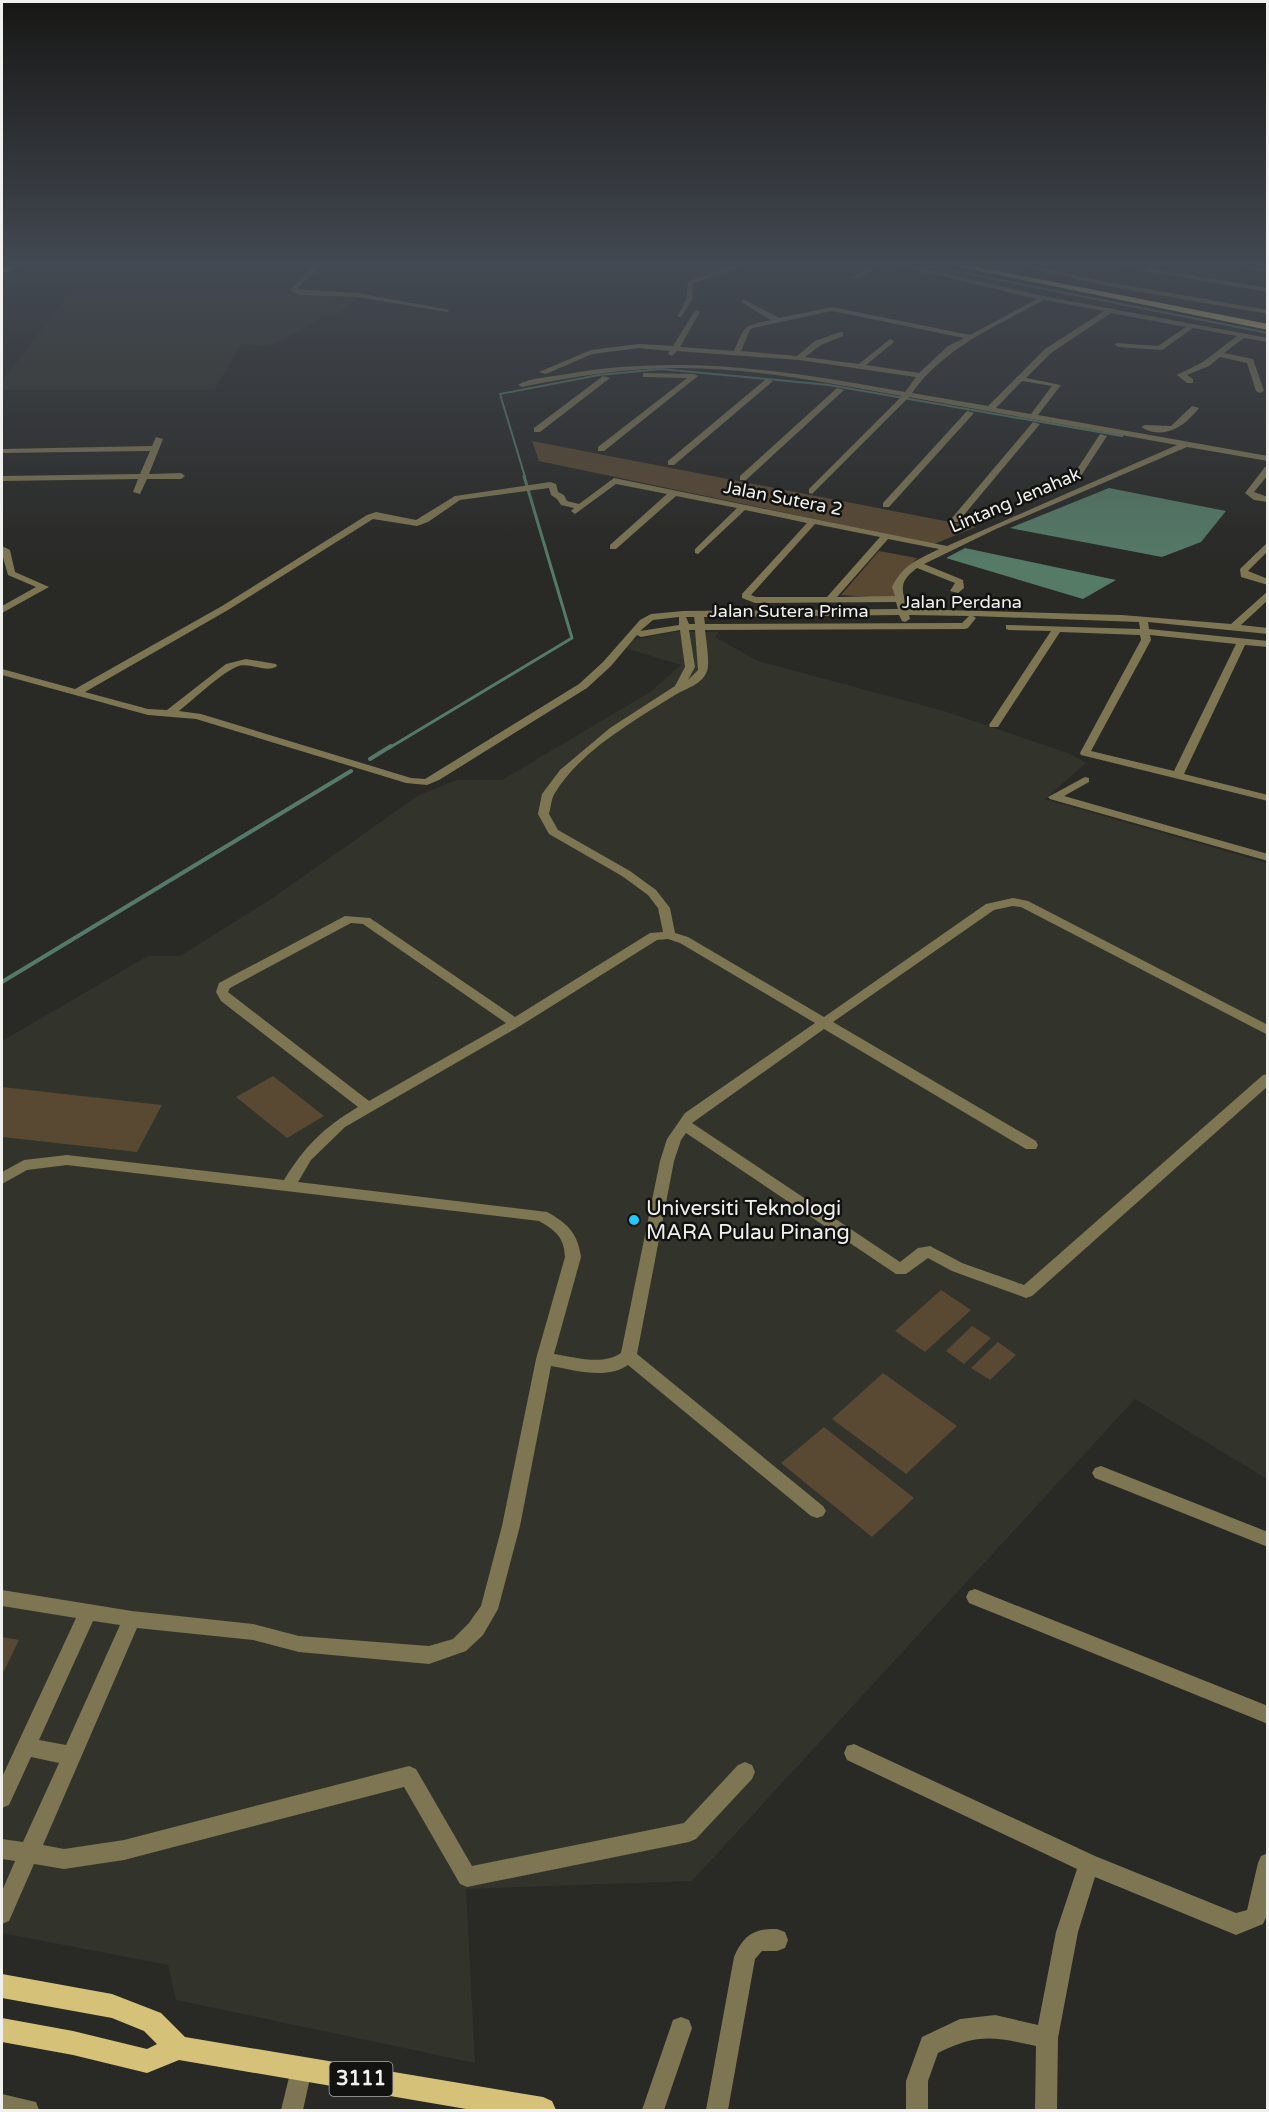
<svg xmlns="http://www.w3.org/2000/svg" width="1269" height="2112" font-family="'Varela Round',sans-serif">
  <rect width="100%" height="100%" fill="#292926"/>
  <g fill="#32332b">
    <polygon points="95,286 105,292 264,293 360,297 332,317 326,316 269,347 242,344 214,390 2,390 2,381 68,295"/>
    <polygon points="674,632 719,632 715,637 758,661 944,711 1068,753 1086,763 1045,799 1267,863 1267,1479 1135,1399 692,1881 466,1889 475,2063 176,2000 168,1965 2,1933 2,1041 148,956 180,956 271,899 419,795 457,780 502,780 650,692 681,665 625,648 632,640"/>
  </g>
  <g fill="#594832">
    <polygon points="532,441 976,527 934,544 539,461"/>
    <polygon points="879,551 917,558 903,574 899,599 841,595"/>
    <polygon points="273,1076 324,1116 287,1138 236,1097"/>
    <polygon points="2,1087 162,1105 137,1152 2,1137"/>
    <polygon points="941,1290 971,1310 925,1352 895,1331"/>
    <polygon points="972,1326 991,1338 964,1364 946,1351"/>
    <polygon points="998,1342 1016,1355 990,1380 971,1368"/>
    <polygon points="883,1373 957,1426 906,1474 832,1419"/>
    <polygon points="824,1427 914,1498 872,1537 781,1463"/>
    <polygon points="2,1637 19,1640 2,1675"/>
  </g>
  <g fill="#557a66">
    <polygon points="1109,488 1226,511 1201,542 1162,557 1010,528"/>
    <polygon points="965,548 1116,580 1083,599 946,558"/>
  </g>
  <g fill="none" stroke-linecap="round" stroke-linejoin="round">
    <g stroke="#557a66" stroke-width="2">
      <polyline points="929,266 1268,333"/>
      <polyline points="525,477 500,394 599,375 661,369 829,385 1122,436"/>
    </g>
    <polyline stroke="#557a66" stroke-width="3" points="389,748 572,638 524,476"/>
    <g stroke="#557a66" stroke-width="4">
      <polyline points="370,759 391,746"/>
      <polyline points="2,982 351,771"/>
    </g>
    <g fill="#7e7553" fill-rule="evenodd">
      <polygon points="313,266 320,266 297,289 357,293 450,310 447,312 357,297 300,295 291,291 291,289"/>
      <polygon points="735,266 745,266 693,283 692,300 681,317 677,317 686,300 688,281"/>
      <polygon points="872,266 880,266 857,279 852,278"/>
      <path d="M901 266H913L1043 296 1268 338V342L1244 338 1224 353 1253 359 1264 391 1260 393 1256 391 1247 363 1220 357 1209 366 1187 375 1193 379V383H1187L1177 375 1203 362 1237 336 1193 328 1162 350 1119 347 1115 345 1116 343 1158 346 1186 327 1111 313 1051 353 1026 378 1061 385 1038 415 1268 456V461L1187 447 996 529 924 564 963 580 964 588 958 593 950 591 955 583 917 568C898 582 902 589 907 609L1122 615 1231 624 1268 591V600L1241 625 1268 628V634L1148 622 1149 629 1268 641V647L1245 645 1184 774 1268 795V801L1081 755 1080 753 1141 640 1140 635 1060 632 998 727H990L989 725 1051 631 1009 630 1006 629V625L1140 629 1139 622 973 616 976 618 968 628 965 629 705 630C706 639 710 663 707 671 702 685 686 688 675 695 635 720 580 751 555 793 551 799 551 807 549 814L558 830 630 871 656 890 670 908 675 933 688 937 824 1017 986 904 1013 898 1028 901 1268 1025V1035L1021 907 1013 906 994 910 833 1022 1036 1141 1038 1145 1036 1149H1026L824 1029 692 1123 900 1262 918 1248 930 1246 962 1263 1024 1285 1263 1075 1268 1074V1086L1032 1296 1026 1298 952 1271 928 1258 906 1274H896L686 1133 681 1140 674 1161 637 1354 823 1506 826 1511 823 1516 817 1518 811 1516 628 1365C607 1380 574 1370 551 1366L520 1526 498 1609 483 1635 466 1651 429 1664 299 1652 253 1640 137 1628 43 1845 64 1849 124 1840 409 1766 416 1769 472 1866 684 1823 738 1765 745 1762 752 1765 755 1772 752 1779 696 1839 689 1842 467 1887 460 1884 404 1787 124 1860 64 1869 34 1864 9 1921 2 1924V1891L15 1861 2 1859V1839L23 1842 59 1763 31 1757 9 1805 2 1808V1777L76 1618 2 1606V1590L132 1611 253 1624 299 1636 429 1646 453 1639 469 1623 481 1606 502 1526 536 1359 565 1257C564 1237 556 1231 539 1221L67 1165 27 1170 2 1184V1172L24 1160 67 1155 284 1180C305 1146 323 1128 358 1107L221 1001 216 992 219 983 345 916 370 918 515 1017 650 933 663 932 658 908 648 895 622 876 549 834 538 814 542 794 560 770 610 728 675 686 685 667 680 630 641 637 637 635 611 666 587 688 439 780 427 785 406 783 196 719 148 715 2 675V669L75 689 222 606 367 515 376 512 416 520 455 496 550 482 556 484 558 492 564 495 567 501 579 504 614 478 947 546 1177 445 909 397 812 494 809 493V489L902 396C829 383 755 368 680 368 627 368 574 376 522 387L518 385C531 377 552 377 567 374 683 354 791 371 905 392L916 377 799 360 677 351 672 356 668 354 670 351 639 348 592 354 546 374 539 372 591 350 639 344 673 346 694 312 697 310 700 312 680 347 734 351C745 325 743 326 771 320L741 302 743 299 779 318 832 307 970 335 1037 299ZM1044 300 1104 311 1045 349 988 406 912 393C945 347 995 327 1044 300ZM832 311 964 338 948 346 919 373 866 365 893 343 894 341 890 339 859 364 805 357 821 345 843 336V332H840L815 341 797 356 741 351 750 330 753 328ZM1022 381 1052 386 1031 414 996 408ZM616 484 667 494 610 545V549H616L676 496 737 508 695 549V553L698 554 745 510 807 523 742 594V598L755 603 896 602 898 609 683 611 651 614 640 620 603 662 579 684 425 779 411 778 201 714 179 711C194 699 219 675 236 667 249 661 267 674 277 666L276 664 246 659 226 664 167 710 148 709 85 692 228 610 373 519 417 526 428 522 460 500 549 488 551 495 557 499 561 505 574 508 571 511 575 514ZM815 524 880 537 827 597H756L751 595ZM888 539 939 549C918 560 903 564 892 587L895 596 837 597ZM899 615 902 621 905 622 910 619 909 615 969 616 962 623 705 624 704 617ZM679 617V625L640 631 653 620ZM686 617H694L695 624H689ZM689 630H695L698 670 688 680 695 667ZM1150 635 1236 644 1174 771 1091 751 1151 640ZM351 923 363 924 506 1023 369 1101 228 992 230 988ZM668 939 680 943 815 1023 685 1113 667 1139 660 1161 621 1353C602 1366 575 1357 554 1354L581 1257C578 1233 567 1223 547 1212L298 1182 311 1160 345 1127 520 1026 657 940ZM93 1621 120 1625 66 1745 39 1740Z"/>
      <polygon points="1022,266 1034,266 1107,282 1268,310 1268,314 1107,286"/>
      <polygon points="1125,266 1136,266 1143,269 1140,271"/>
      <polygon points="1239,266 1268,268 1268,272 1242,268"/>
      <polygon points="1147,268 1268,288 1268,292 1145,271"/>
      <polygon points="643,373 694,374 698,376 604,451 598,451 598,447 687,378 646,377 643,377"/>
      <polygon points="603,376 610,378 540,432 534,432 534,428"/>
      <polygon points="766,379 773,381 674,465 668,465 668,461"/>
      <polygon points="837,388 844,390 746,480 740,480 740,476"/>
      <path d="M1192 406 1199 408C1185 426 1164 441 1141 427L1145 425 1171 426Z"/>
      <polygon points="967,411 974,413 889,507 883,507 883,503"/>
      <polygon points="1033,422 1040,424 958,522 952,522 952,518"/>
      <polygon points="1100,434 1107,436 1077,482 1071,482 1070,480"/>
      <polygon points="156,437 163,439 149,474 181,473 185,476 181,479 147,479 140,494 133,492 138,479 2,481 2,476 140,474 150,451 2,453 2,449 152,446"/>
      <polygon points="1265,467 1268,467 1268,475 1254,492 1268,497 1268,502 1254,500 1245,493"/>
      <polygon points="1268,542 1268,551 1248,571 1268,579 1268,585 1241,577 1240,569"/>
      <polygon points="2,546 10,550 15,572 49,587 2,613 2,606 36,587 8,575 2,554"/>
      <polygon points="1085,777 1089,778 1089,782 1064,796 1268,854 1268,861 1050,799 1048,797"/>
      <polygon points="1101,1466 1268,1532 1268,1547 1095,1478 1092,1473 1095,1468"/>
      <polygon points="975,1589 1268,1706 1268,1724 969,1603 966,1597 969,1591"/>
      <path d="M854 1744 1095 1856 1236 1913 1247 1910 1258 1863 1261 1856 1268 1853V1913L1263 1924 1236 1935 1095 1877 1078 1932 1058 2038 1057 2110H1035L1036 2046C994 2037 978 2033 938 2053L928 2081V2110H906V2081L922 2037 960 2019 995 2015 1038 2025 1056 1932 1077 1869 847 1760 844 1753 847 1746Z"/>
      <path d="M777 1929 785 1932 788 1940 785 1948 777 1951H762L755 1959 728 2110H706L734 1957C743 1936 754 1928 777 1929Z"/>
      <polygon points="681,2017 689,2020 692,2028 664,2110 642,2110 673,2020"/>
      <polygon points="301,2058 309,2061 312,2069 303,2110 281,2110 293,2061"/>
      <polygon points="2,2094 36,2102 39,2110 2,2110"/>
    </g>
    <polygon fill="#d5c178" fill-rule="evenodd" points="2,1974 112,1994 161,2013 185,2037 543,2097 552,2101 556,2110 472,2110 179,2060 147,2073 73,2055 2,2042 2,2018 73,2031 147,2049 157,2044 144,2031 112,2018 2,1998"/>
    <g fill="#f7df86" fill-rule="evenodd">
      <polygon points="7,266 23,266 2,273 2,267"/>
      <polygon points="955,266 973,266 1268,324 1268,330"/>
    </g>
  </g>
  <linearGradient id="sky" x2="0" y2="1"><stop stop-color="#171715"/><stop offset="0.47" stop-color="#434952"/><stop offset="1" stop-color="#434952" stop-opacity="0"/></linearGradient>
  <rect width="1269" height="562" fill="url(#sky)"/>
  <circle fill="#20c9fd" stroke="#121211" stroke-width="2" cx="634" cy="1220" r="6"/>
  <g text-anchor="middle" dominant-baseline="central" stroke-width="5" stroke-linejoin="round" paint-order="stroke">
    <g font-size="18" fill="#f0f1ef" stroke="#121211">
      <text transform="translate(783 498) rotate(11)">Jalan Sutera 2</text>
      <text transform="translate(1015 500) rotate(-23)">Lintang Jenahak</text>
      <text x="962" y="602">Jalan Perdana</text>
      <text x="789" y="611">Jalan Sutera Prima</text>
    </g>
    <rect fill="#121211" stroke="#adaeac" stroke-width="1.5" x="329.5" y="2062" width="63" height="34" rx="4.5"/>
    <g font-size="20" font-weight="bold" fill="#f0f1ef">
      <text x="361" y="2079">3111</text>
    </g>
    <g font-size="21" fill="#f0f1ef" stroke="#121211" text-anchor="start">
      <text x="646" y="1208">Universiti Teknologi<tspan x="646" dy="24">MARA Pulau Pinang</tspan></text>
    </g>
  </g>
  <rect width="1269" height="2112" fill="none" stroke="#f0f1ef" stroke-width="6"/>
</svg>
